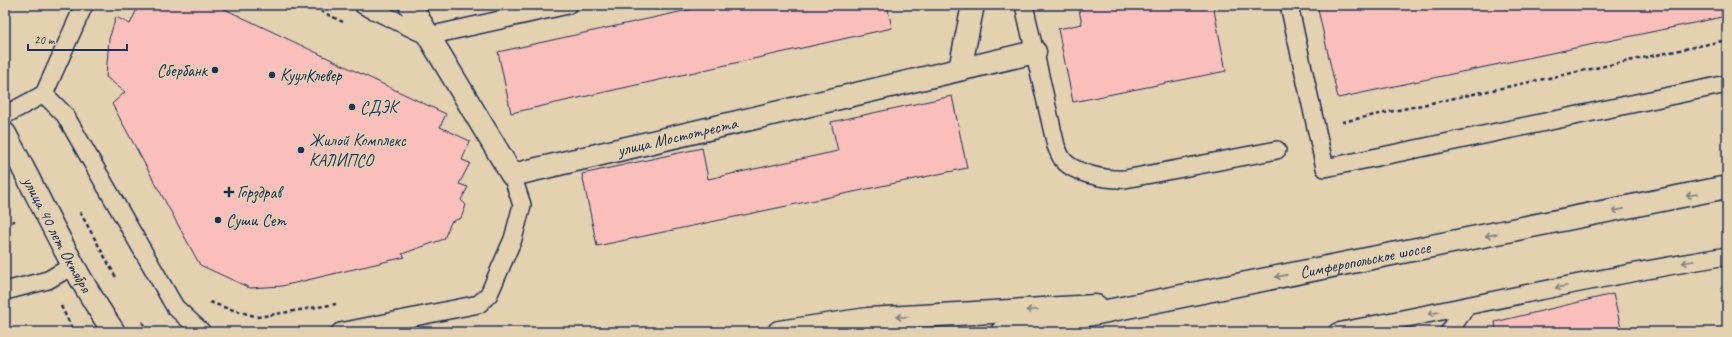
<svg xmlns="http://www.w3.org/2000/svg" width="1732" height="337" font-family="Caveat,sans-serif">
  <rect width="100%" height="100%" fill="#e3d1af"/>
  <filter id="ink" filterUnits="userSpaceOnUse"><feTurbulence type="fractalNoise" baseFrequency=".025" numOctaves="2"/><feDisplacementMap in="SourceGraphic" scale="8" xChannelSelector="R" yChannelSelector="G"/><feConvolveMatrix kernelMatrix="1 2 1 2 8 2 1 2 1" color-interpolation-filters="sRGB"/></filter>
  <g filter="url(#ink)">
    <g fill="#fabebb" stroke="#1b2f5e">
      <polygon points="139,5 216,5 446,114 440,127 470,141 462,160 470,163 459,184 468,187 461,200 466,205 461,218 451,222 444,239 402,254 405,257 282,286 250,288 200,265 112,104 125,92 106,77 109,39 116,17 130,24"/>
      <polygon points="711,5 887,5 892,28 511,113 498,52"/>
      <polygon points="1078,5 1213,5 1226,71 1073,102 1058,29 1082,24"/>
      <polygon points="1317,5 1721,5 1722,17 1338,98"/>
      <polygon points="952,96 967,168 597,246 582,174 702,148 708,179 838,151 831,122"/>
      <polygon points="1613,294 1622,332 1496,332 1495,322"/>
    </g>
    <g fill="none" stroke-linecap="round" stroke-linejoin="round">
      <g stroke="#1b2f5e" stroke-width="20">
        <g id="lane">
          <polyline points="363,5 428,36 568,5"/>
          <path d="M1024 5 1056 146C1058 150 1060 156 1063 160 1075 174 1107 180 1125 179L1277 150"/>
          <polyline points="1289,5 1325,168 1727,84"/>
          <polyline points="44,94 84,5"/>
          <polyline points="5,115 44,94 65,115 175,307 202,332"/>
          <polyline points="5,291 48,280 74,265"/>
          <polyline points="340,332 479,304 489,294 513,239 522,205 512,175"/>
          <path d="M1337 332C1467 307 1596 277 1727 256"/>
          <polyline points="1449,332 1466,307"/>
        </g>
      </g>
      <g stroke="#1b2f5e" stroke-width="25">
        <g id="street">
          <path id="s1" d="M410 5 512 175 1035 52"/>
          <polyline points="960,69 973,5"/>
        </g>
      </g>
      <g stroke="#1b2f5e" stroke-width="25">
        <g id="secondary">
          <path id="s2" d="M5 134C41 200 71 270 114 332"/>
          <polyline points="779,332 868,319 1096,306"/>
        </g>
      </g>
      <g stroke="#1b2f5e" stroke-width="25">
        <g id="primary">
          <path id="s3" d="M1002 332 1727 187"/>
        </g>
      </g>
      <g stroke="#1b2f5e" stroke-width="2.5" stroke-dasharray="4 3" stroke-linecap="butt">
        <polyline points="308,5 343,22"/>
        <polyline points="1342,122 1727,40"/>
        <polyline points="80,212 117,279"/>
        <polyline points="5,225 16,220"/>
        <polyline points="210,302 223,307 258,317 336,304"/>
        <polyline points="61,306 74,332"/>
        <polyline points="142,322 150,332"/>
        <polyline points="536,328 537,332"/>
      </g>
      <use href="#lane" stroke="#e3d1af" stroke-width="17"/>
      <use href="#street" stroke="#e3d1af" stroke-width="22"/>
      <use href="#secondary" stroke="#e3d1af" stroke-width="22"/>
      <use href="#primary" stroke="#e3d1af" stroke-width="22"/>
    </g>
    <defs><path id="oneway-shaft" d="M-6 0H5M1.5-3L5.5 0L1.5 3" fill="none" stroke-width="1.6" stroke-linecap="round" stroke-linejoin="round"/></defs>
    <g stroke="#7f8086">
      <use href="#oneway-shaft" transform="translate(1692 195) rotate(168)"/>
      <use href="#oneway-shaft" transform="translate(1618 210) rotate(169)"/>
      <use href="#oneway-shaft" transform="translate(1491 235) rotate(169)"/>
      <use href="#oneway-shaft" transform="translate(1688 262) rotate(171)"/>
      <use href="#oneway-shaft" transform="translate(1281 276) rotate(169)"/>
      <use href="#oneway-shaft" transform="translate(1561 287) rotate(168)"/>
      <use href="#oneway-shaft" transform="translate(1032 310) rotate(177)"/>
      <use href="#oneway-shaft" transform="translate(1434 313) rotate(169)"/>
      <use href="#oneway-shaft" transform="translate(902 317) rotate(177)"/>
    </g>
  </g>
  <g fill="#1b2f5e" stroke="#e3d1af" stroke-width="1.5">
    <circle cx="215" cy="70" r="4"/>
    <circle cx="272" cy="75" r="4"/>
    <circle cx="352" cy="107" r="4"/>
    <circle cx="301" cy="150" r="4"/>
    <path d="M227 186h4v4h4v4h-4v4h-4v-4h-4v-4h4z"/>
    <circle cx="218" cy="220" r="4"/>
  </g>
  <g text-anchor="middle" dominant-baseline="central" stroke-width="3" stroke-linejoin="round" paint-order="stroke">
    <g font-size="17" fill="#1b2f5e" stroke="#e3d1af" text-anchor="start">
      <text x="207" y="70" text-anchor="end">Сбербанк</text>
      <text x="280" y="75">КуулКлевер</text>
      <text x="360" y="107">СДЭК</text>
      <text x="309" y="140">Жилой Комплекс<tspan x="309" dy="20">КАЛИПСО</tspan></text>
      <text x="237" y="192">Горздрав</text>
      <text x="226" y="220">Суши Сет</text>
    </g>
    <g font-size="17" fill="#1b2f5e" stroke="#e3d1af">
      <text stroke="none"><textPath href="#s1" startOffset="368">улица Мостотреста</textPath></text>
      <text stroke="none"><textPath href="#s2" startOffset="113">улица 40 лет Октября</textPath></text>
      <text stroke="none"><textPath href="#s3" startOffset="370">Симферопольское шоссе</textPath></text>
    </g>
  </g>
  <rect width="1732" height="337" fill="none" stroke="#e3d1af" stroke-width="20"/>
  <rect x="10" y="10" width="1712" height="317" fill="none" stroke="#1b2f5e" stroke-width="1.5" filter="url(#ink)"/>
  <path d="M28 44v6h99v-6" fill="none" stroke="#1b2f5e" stroke-width="2"/>
  <text x="34" y="44" font-size="12" fill="#1b2f5e" stroke="#e3d1af" stroke-width="3" paint-order="stroke">20 m</text>
</svg>
